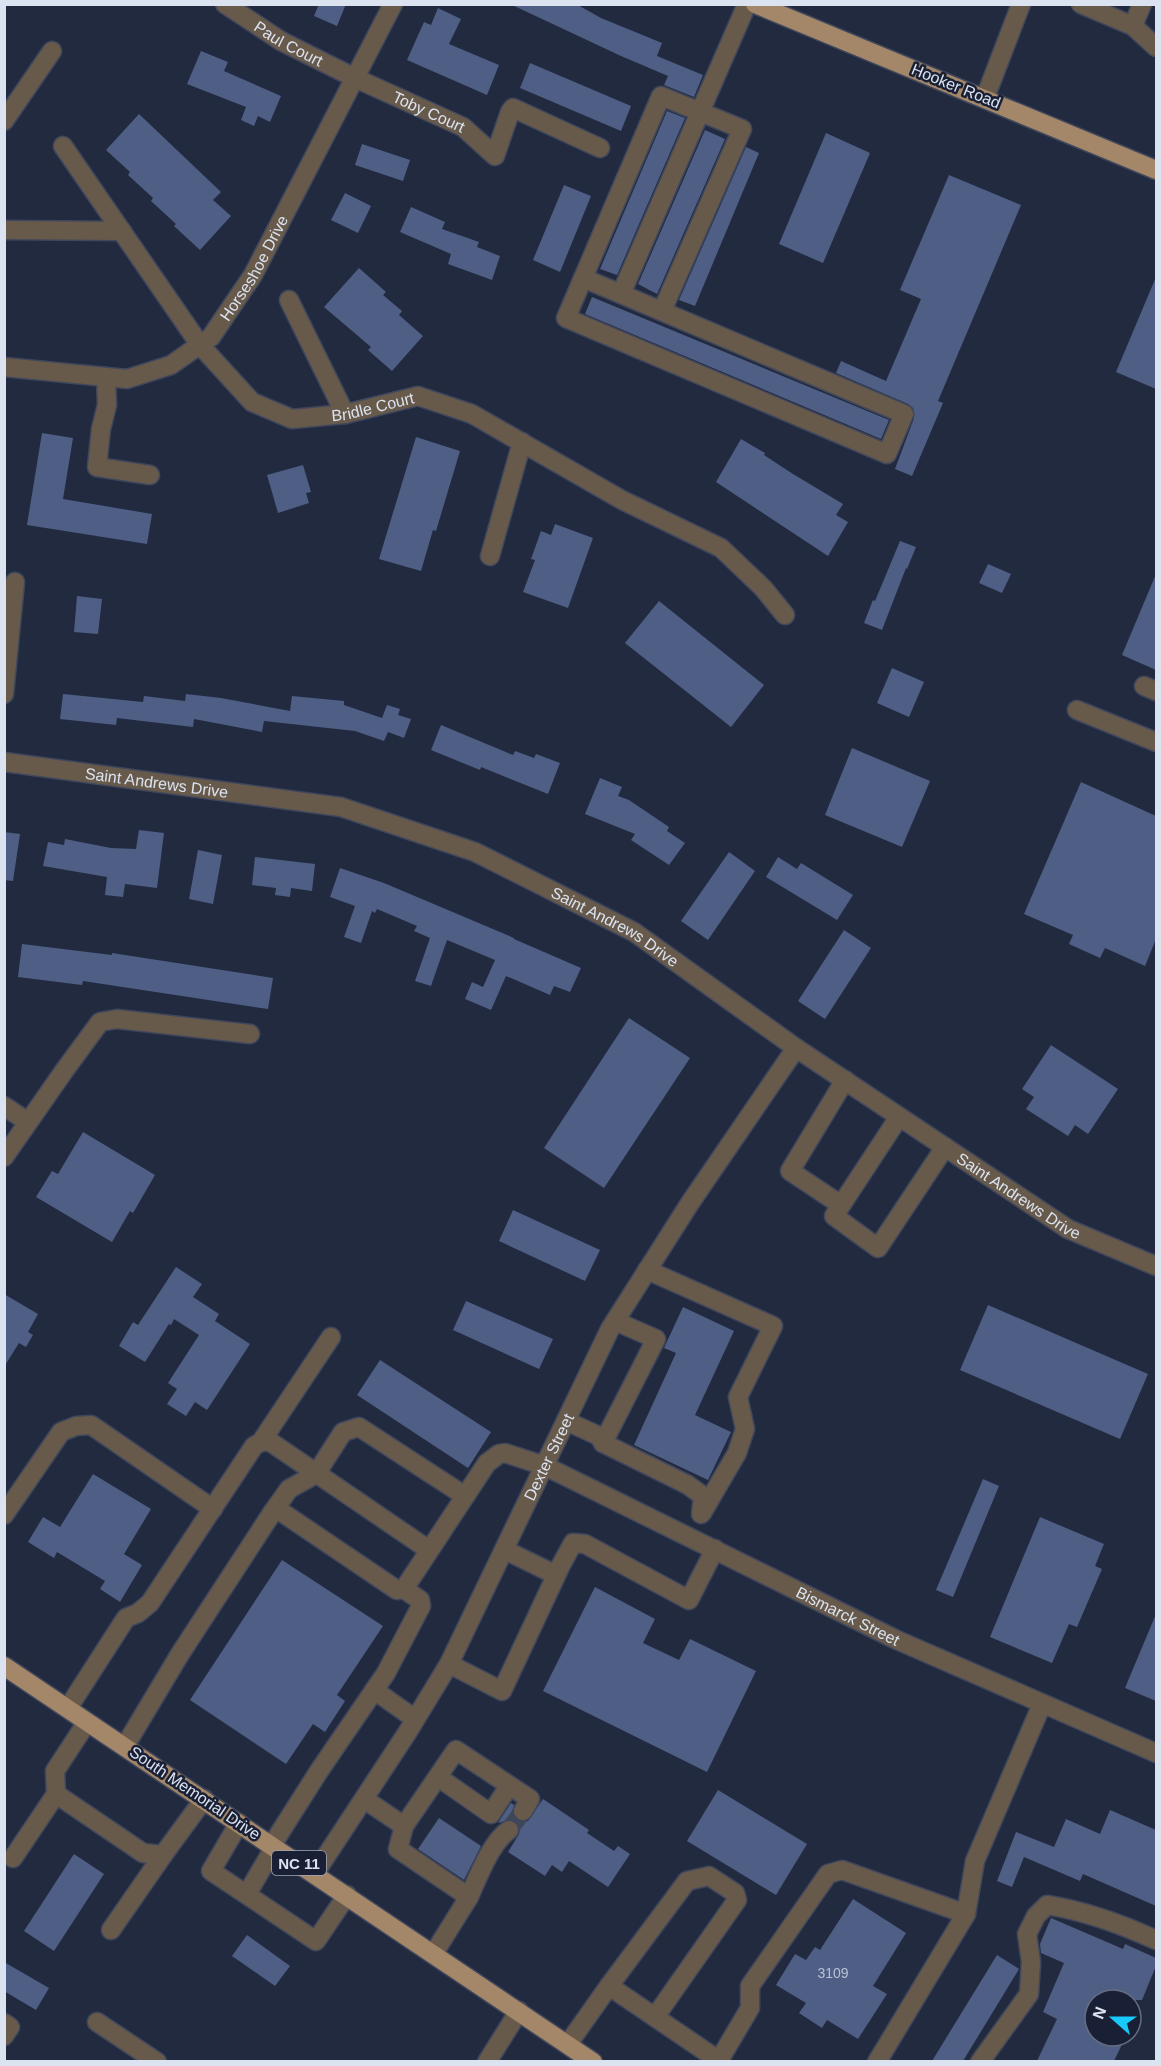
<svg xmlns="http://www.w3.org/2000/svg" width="1161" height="2066" font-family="Helvetica,sans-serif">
  <rect width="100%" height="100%" fill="#222a40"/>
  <g fill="#4f5e84">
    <polygon points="319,4 346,4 337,26 314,16"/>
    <polygon points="510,4 576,4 601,18 662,43 657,56 703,75 694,97 664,85 668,76 621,56"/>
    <polygon points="438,8 461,19 449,44 499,65 487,95 407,60 424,22 431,25"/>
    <polygon points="201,51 228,62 224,71 281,96 270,122 258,116 254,126 241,120 246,107 187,84"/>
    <polygon points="530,63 631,106 621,131 520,88"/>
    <polygon points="667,111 685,118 617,275 600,269"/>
    <polygon points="139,114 221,192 213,200 231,216 200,250 174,226 176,224 151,201 153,198 128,175 130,172 106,150"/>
    <polygon points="705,130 725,139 657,294 638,284"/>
    <polygon points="826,133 870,153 823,263 779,244"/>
    <polygon points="362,144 410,160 403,181 355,165"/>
    <polygon points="746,147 759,153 695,306 679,300"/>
    <polygon points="949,175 1021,205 938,401 943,403 912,476 895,469 914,418 913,408 908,404 836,373 841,361 886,381 921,299 900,290"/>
    <polygon points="564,185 591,196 560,272 533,260"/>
    <polygon points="345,193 371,206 358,233 331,220"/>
    <polygon points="411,207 445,222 442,229 479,242 477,247 500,256 492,280 448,264 451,254 400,232"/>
    <polygon points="359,268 386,292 383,295 402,311 399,315 423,336 392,371 368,350 371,347 324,307"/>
    <polygon points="1156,277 1156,389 1116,372"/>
    <polygon points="592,297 889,420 881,439 585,314"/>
    <polygon points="42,433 73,438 63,499 152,514 147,544 27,525"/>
    <polygon points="416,437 460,451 436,531 433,530 421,571 379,559"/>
    <polygon points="741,439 765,453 764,455 793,474 843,504 836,515 848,522 828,556 716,482"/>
    <polygon points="303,465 311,492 306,493 309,503 278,513 267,475"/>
    <polygon points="555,524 593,538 568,608 523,592 535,560 531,559 541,531 551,535"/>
    <polygon points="900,541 916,547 907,569 906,568 882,630 864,623 873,600 875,601"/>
    <polygon points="988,564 1011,574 1002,593 979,583"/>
    <polygon points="1156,574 1156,670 1122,655"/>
    <polygon points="77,596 102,599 98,634 74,632"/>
    <polygon points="659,601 764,685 731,727 625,643"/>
    <polygon points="892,668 924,682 909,717 877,703"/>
    <polygon points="63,694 143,702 144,696 185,701 186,694 221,698 290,711 292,696 344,701 344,705 382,718 387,705 400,709 398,715 411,719 404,738 388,732 384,741 355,731 264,721 262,732 194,719 193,727 117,718 116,725 60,719"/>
    <polygon points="441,725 513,755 515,751 534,758 536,754 560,763 548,794 481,767 480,770 431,750"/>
    <polygon points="852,748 930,781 902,847 825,815"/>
    <polygon points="600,778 622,787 618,796 629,800 669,827 667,831 685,843 669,865 631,840 635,834 585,814"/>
    <polygon points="1081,782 1156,816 1156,939 1145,966 1105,948 1100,958 1069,944 1073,935 1024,914"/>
    <polygon points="139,830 164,833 157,888 125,884 123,897 105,895 107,877 43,866 48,842 64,845 65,839 111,848 136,849"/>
    <polygon points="4,832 20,834 13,881 4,880"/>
    <polygon points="198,850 222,855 213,904 189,899"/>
    <polygon points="729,852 755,871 708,940 681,921"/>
    <polygon points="255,857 315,864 312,891 291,888 290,897 275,895 276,888 252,885"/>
    <polygon points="778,857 797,869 801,863 853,895 837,920 766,877"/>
    <polygon points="340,868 384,883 514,938 514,939 581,968 570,992 554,986 550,995 506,976 491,1010 465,999 472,982 483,987 495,960 447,940 431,986 415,981 430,938 414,931 417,926 377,909 375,913 372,911 361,943 344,937 355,906 330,897"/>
    <polygon points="844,930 871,948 825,1019 798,1001"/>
    <polygon points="22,944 112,955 112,953 273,978 268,1009 83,981 82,985 18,977"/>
    <polygon points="629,1018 690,1058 604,1188 544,1148"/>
    <polygon points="1051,1045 1118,1089 1088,1134 1075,1125 1068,1136 1026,1109 1034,1097 1022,1089"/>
    <polygon points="83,1132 155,1175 133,1213 130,1211 112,1242 36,1197 52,1171 58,1174"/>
    <polygon points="513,1210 600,1250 585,1281 499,1241"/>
    <polygon points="176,1267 202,1284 193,1297 219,1314 215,1321 250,1344 207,1410 195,1402 186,1416 167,1404 177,1389 168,1383 199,1335 174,1319 171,1325 169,1324 145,1362 119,1346 133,1322 138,1325"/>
    <polygon points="4,1294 38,1314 28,1332 33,1335 26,1347 19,1343 4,1367"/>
    <polygon points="466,1301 553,1339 539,1369 453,1330"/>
    <polygon points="988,1305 1148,1374 1120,1439 960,1370"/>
    <polygon points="683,1307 734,1331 695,1415 731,1432 708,1480 634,1445 676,1353 664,1348"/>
    <polygon points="380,1360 491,1432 468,1468 357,1395"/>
    <polygon points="93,1474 151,1509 124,1554 142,1565 120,1602 100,1589 105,1581 57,1552 54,1558 28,1542 43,1517 60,1527"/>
    <polygon points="983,1479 999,1486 953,1597 936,1590"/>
    <polygon points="1040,1517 1104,1544 1095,1566 1102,1569 1077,1627 1069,1624 1052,1663 990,1637"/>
    <polygon points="282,1560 383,1626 337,1695 345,1701 325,1732 313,1724 286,1764 190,1700"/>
    <polygon points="595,1587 655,1619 643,1643 679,1660 690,1639 756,1671 707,1772 543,1691"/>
    <polygon points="1156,1614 1156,1701 1125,1688"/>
    <polygon points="718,1790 807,1844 776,1895 687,1841"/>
    <polygon points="543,1799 589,1830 587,1833 614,1851 618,1846 630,1854 608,1887 569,1861 562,1872 552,1865 545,1876 508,1852 519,1834 520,1827 512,1819 498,1823 511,1803 514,1805 512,1812 514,1817 522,1822 528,1821"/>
    <polygon points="1110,1810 1156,1830 1156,1906 1083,1874 1080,1881 1024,1857 1012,1887 997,1881 1016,1832 1054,1847 1066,1819 1100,1834"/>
    <polygon points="439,1818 481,1846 464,1880 418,1849"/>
    <polygon points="74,1854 104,1874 54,1951 24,1931"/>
    <polygon points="853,1899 906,1933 873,1986 887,1994 858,2039 827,2020 822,2028 799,2013 806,2003 776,1985 795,1954 806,1960 815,1947 820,1950"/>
    <polygon points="1051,1918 1123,1949 1125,1944 1156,1958 1156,1966 1142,2000 1095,2000 1095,2036 1126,2036 1114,2061 1037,2061 1057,2019 1043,2012 1064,1963 1041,1953 1040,1944"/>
    <polygon points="247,1935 290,1966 275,1986 232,1956"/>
    <polygon points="997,1955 1019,1969 963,2061 932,2061"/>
    <polygon points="4,1962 49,1988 36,2010 4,1991"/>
  </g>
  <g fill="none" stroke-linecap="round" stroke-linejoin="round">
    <polyline stroke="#3e465a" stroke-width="18" stroke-dasharray="18 9" stroke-linecap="butt" points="509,1830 523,1811"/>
    <g stroke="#40475c" stroke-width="21">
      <g id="minor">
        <path id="s1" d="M225 4 281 41 355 78 463 127 495 156 510 112 513 108 600 148"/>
        <polyline points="1081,4 1133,26 1156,47"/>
        <polyline points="1133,26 1142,4"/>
        <polyline points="985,98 1021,4"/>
        <polyline points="4,121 52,51"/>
        <path id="s2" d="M63 146 200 345 252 402 292 419 345 414 418 396 472 414 622 500 721 548 763 588 785 615"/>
        <polyline points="4,230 122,231"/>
        <polyline points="583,278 621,294"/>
        <polyline points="289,300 345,414"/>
        <polyline points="662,311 742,129 661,96 566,318 887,454 904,414 621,294 747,4"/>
        <path id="s3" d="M4 367 127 379 171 365 211 337 253 275 393 4"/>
        <polyline points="106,377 107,405 101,429 97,467 150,475"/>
        <polyline points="490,556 522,442"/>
        <polyline points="1144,686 1156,691"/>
        <polyline points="4,694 15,582"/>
        <polyline points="1077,710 1156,742"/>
        <path id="s4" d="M4 762 341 807 475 852 634 932 796 1048 1068 1229 1156 1266"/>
        <polyline points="4,1106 28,1122"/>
        <polyline points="899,1117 834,1216 878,1248 945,1147"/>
        <polyline points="4,1157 64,1071 100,1022 117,1019 250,1034"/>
        <polyline points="841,1205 790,1171 845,1080"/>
        <polyline points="647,1270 773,1326 738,1397 745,1429 737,1453 702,1513"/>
        <polyline points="566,1421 599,1436 603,1443 688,1485 703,1496 701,1514"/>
        <polyline points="261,1442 331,1337"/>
        <polyline points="603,1443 656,1339 615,1321"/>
        <polyline points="272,1513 289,1489 316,1474 343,1432 359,1427 465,1496"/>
        <polyline points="4,1515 61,1432 76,1426 91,1425 213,1509"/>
        <polyline points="505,1550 556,1575"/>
        <polyline points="449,1664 502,1691 561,1565 573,1543 585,1544 689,1600 715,1549"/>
        <polyline points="374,1690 415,1719"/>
        <polyline points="68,1708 126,1618 138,1613 150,1603 254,1446 261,1442 269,1441 429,1550"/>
        <polyline points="87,1722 55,1771 56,1794 143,1853 163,1855 204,1799"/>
        <path id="s5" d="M125 1746 180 1654 272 1513 280 1511 397 1590 404 1589 487 1463 499 1454 505 1453 545 1466 897 1640 1156 1753"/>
        <polyline points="438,1777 491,1814 509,1786"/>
        <polyline points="364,1799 404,1826"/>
        <polyline points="239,1823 211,1871 316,1941 347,1895"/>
        <polyline points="272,1845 319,1771 386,1673 421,1606 420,1600 404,1589"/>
        <polyline points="13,1858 56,1794"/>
        <path id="s6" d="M315 1873 407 1733 449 1664 610 1329 690 1203 796 1048"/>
        <polyline points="247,1894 275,1846"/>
        <path d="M469 1897C478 1877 491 1842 509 1830"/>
        <polyline points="111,1930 163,1855"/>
        <polyline points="434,1953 469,1897 398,1849 404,1826 456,1750 530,1799 523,1811"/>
        <polyline points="609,1986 687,1881 709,1876 735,1893 737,1900 655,2017"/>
        <polyline points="97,2022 157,2062"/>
        <polyline points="4,2023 10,2027 4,2036"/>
        <polyline points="568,2044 609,1986 721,2062"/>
        <polyline points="487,2062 519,2011"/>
        <polyline points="718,2062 750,2008 750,1986 828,1874 842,1870 966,1914"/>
        <polyline points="877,2062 966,1914 975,1861 1042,1704"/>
        <path d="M980 2062 1029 1994 1031 1962 1027 1934 1036 1916 1047 1905C1086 1911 1121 1924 1156 1940"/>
      </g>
    </g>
    <g stroke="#40475c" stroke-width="21">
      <g id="major">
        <polyline points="755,4 1156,170"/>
        <polyline points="4,1666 593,2062"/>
      </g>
    </g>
    <use href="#minor" stroke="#675a4b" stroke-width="18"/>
    <use href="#major" stroke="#a38768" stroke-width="18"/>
  </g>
  <g text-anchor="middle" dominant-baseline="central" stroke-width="5" stroke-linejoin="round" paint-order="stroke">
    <g font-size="14" fill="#b8c1d5">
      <text x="833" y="1973">3109</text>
    </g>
    <rect fill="#192035" stroke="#a1a8b8" stroke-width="1.5" x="272" y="1851" width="54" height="24" rx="4.5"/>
    <g font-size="15" font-weight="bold" fill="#dbe2f0">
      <text x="299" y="1863">NC 11</text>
    </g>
    <g font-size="16" fill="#dbe2f0" stroke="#192035">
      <text stroke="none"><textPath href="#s1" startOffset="75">Paul Court</textPath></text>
      <text transform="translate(956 86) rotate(22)">Hooker Road</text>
      <text stroke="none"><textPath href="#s1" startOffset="231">Toby Court</textPath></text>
      <text stroke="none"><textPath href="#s3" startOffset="300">Horseshoe Drive</textPath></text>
      <text stroke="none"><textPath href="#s2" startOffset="444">Bridle Court</textPath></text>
      <text stroke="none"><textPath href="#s4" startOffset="154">Saint Andrews Drive</textPath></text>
      <text stroke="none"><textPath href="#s4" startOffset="640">Saint Andrews Drive</textPath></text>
      <text stroke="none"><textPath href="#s4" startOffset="1126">Saint Andrews Drive</textPath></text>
      <text stroke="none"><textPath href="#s6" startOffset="478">Dexter Street</textPath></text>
      <text stroke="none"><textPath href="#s5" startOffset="984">Bismarck Street</textPath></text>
      <text transform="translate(195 1793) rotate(34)">South Memorial Drive</text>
    </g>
  </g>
  <rect width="1161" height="2066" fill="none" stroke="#dbe2f0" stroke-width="12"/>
  <g transform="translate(1113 2018) rotate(291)"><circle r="28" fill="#192035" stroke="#676e80" stroke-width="1.5"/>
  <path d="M0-4.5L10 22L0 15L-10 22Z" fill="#18cafc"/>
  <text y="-9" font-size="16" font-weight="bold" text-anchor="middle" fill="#dbe2f0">N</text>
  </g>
</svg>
